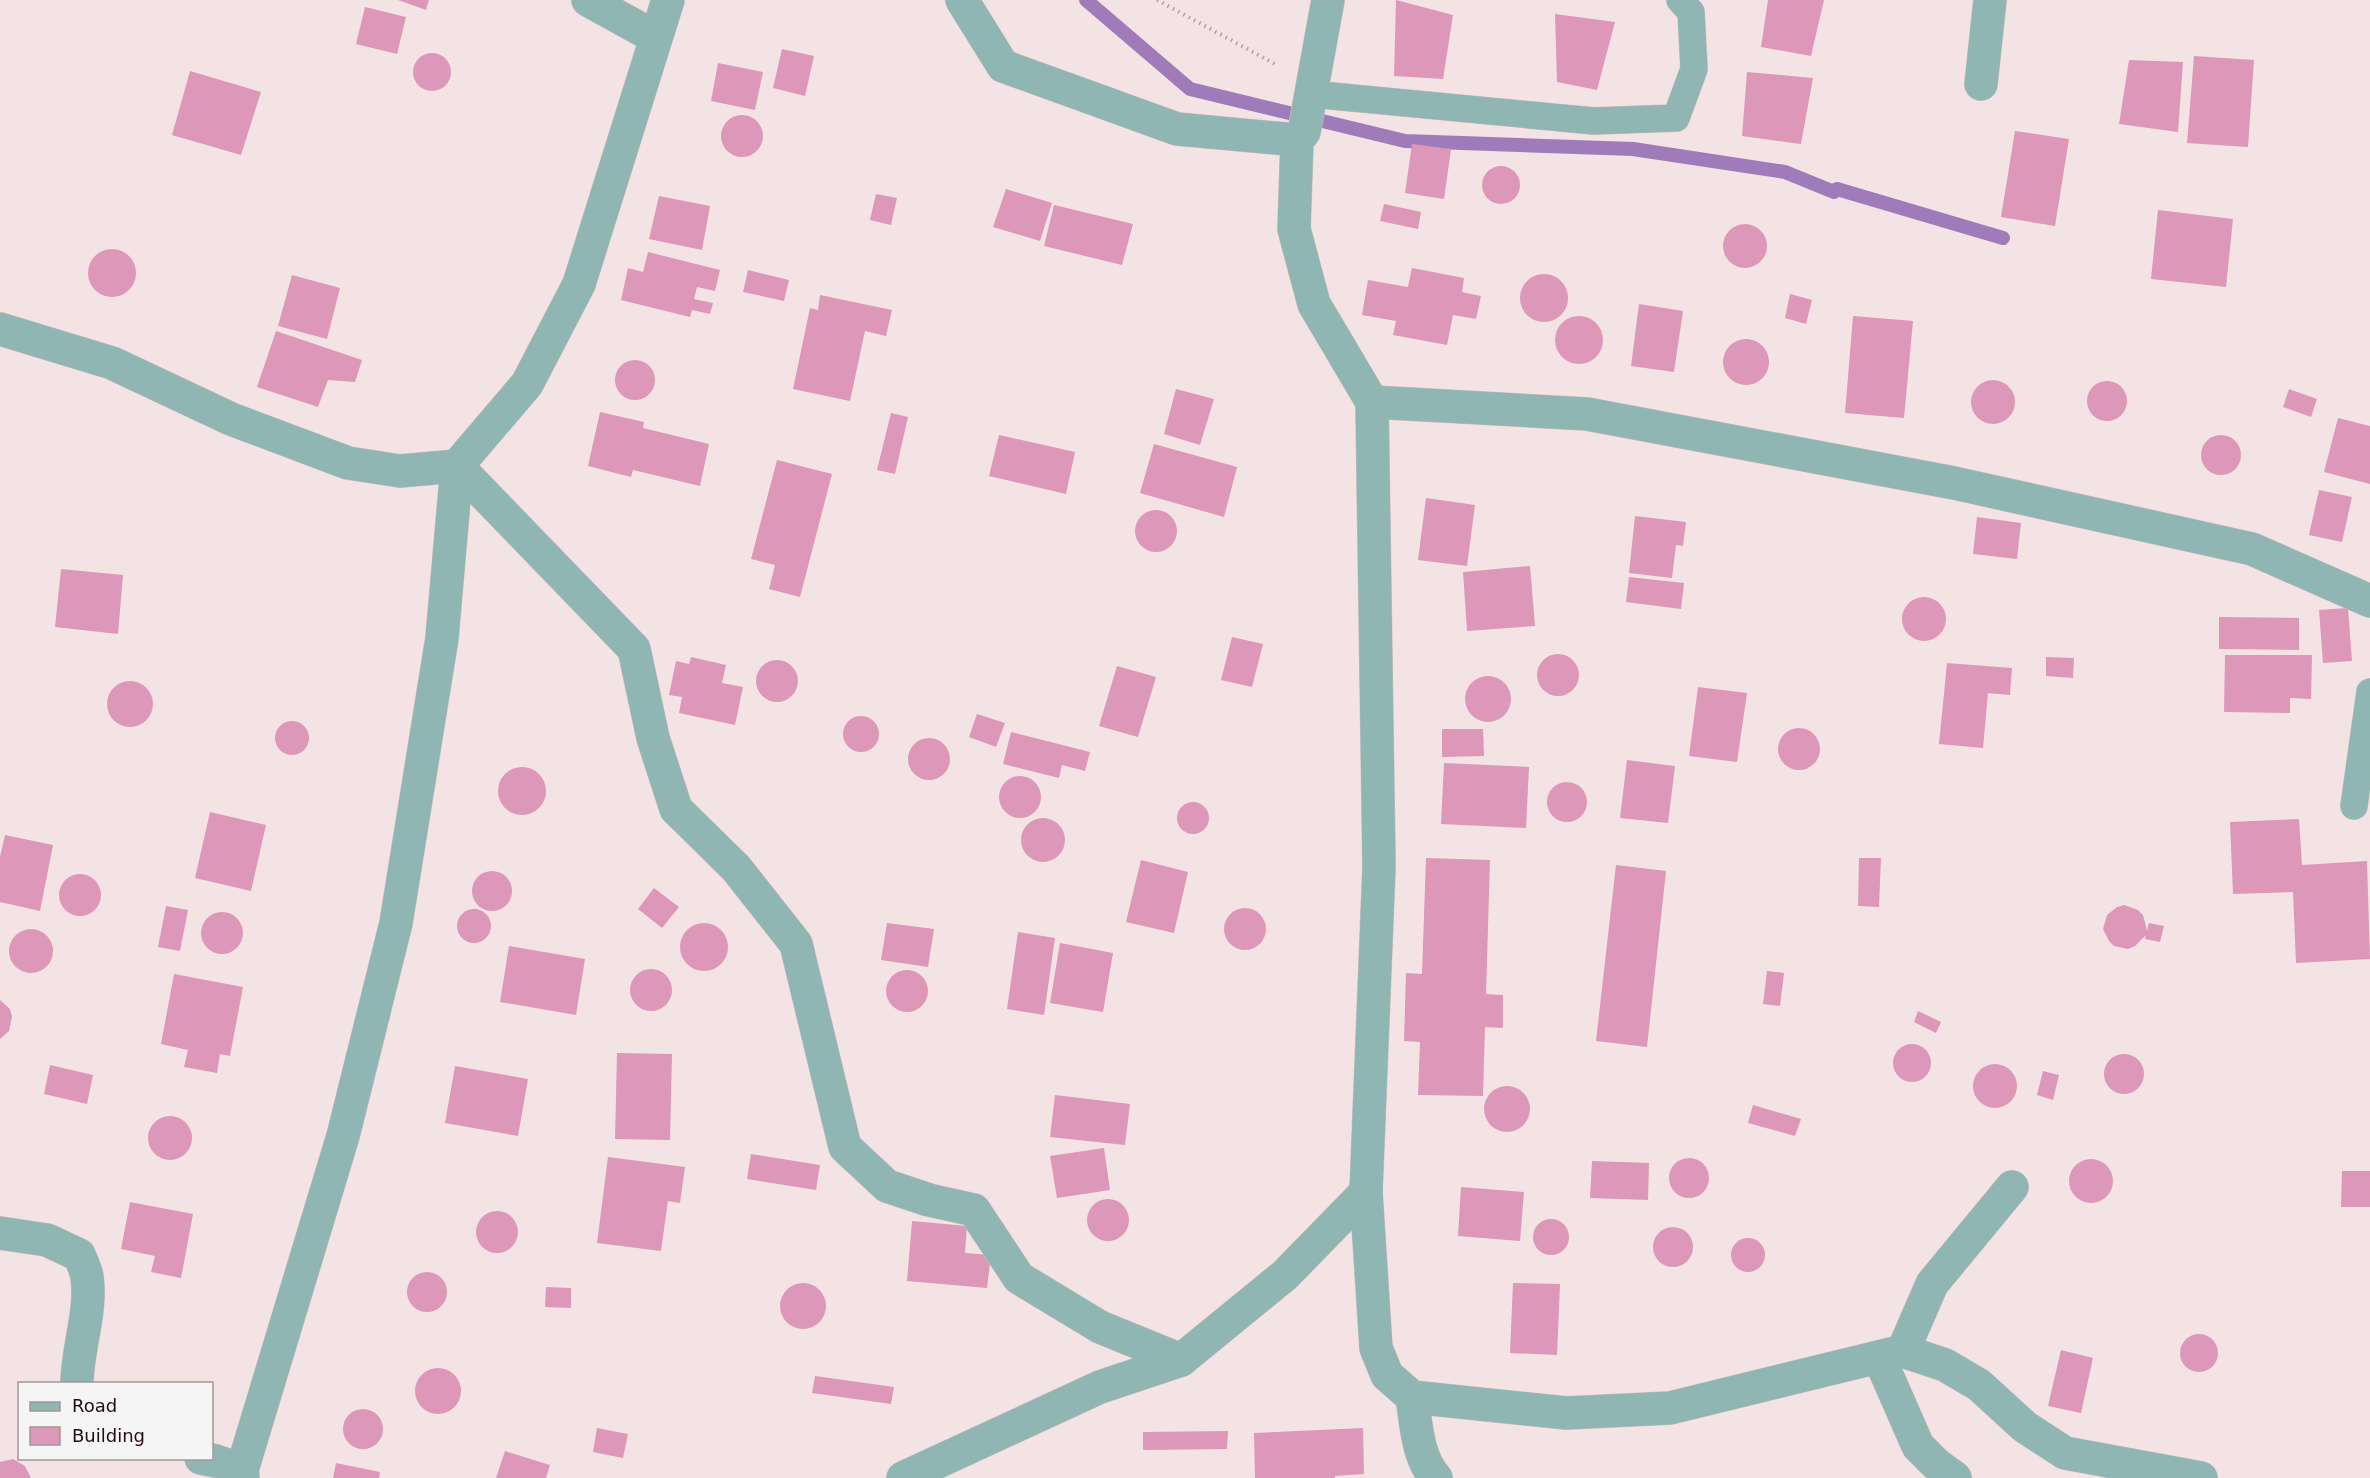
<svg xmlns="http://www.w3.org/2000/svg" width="2370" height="1478" font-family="'DejaVu Sans',sans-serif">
  <rect width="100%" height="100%" fill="#f4e3e5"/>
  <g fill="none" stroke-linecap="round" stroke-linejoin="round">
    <polyline stroke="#9f7bb9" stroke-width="14" points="1086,0 1190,89 1405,141 1633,149 1785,172 1834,192 1837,189 2003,238"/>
  </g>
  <g fill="#dd97b8">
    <polygon points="398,0 429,0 426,10"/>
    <polygon points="1396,0 1453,15 1443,79 1394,76"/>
    <polygon points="1768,0 1824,0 1811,56 1761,47"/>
    <polygon points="365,7 406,17 397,54 356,44"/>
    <polygon points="1555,14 1615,22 1597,90 1557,82"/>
    <polygon points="782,49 814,56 805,96 773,88"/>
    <circle cx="432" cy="72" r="19"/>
    <polygon points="2194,56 2254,60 2248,147 2187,143"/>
    <polygon points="2129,60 2183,62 2178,132 2119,124"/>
    <polygon points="718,63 763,72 755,110 711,101"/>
    <polygon points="190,71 261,92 241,155 172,135"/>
    <polygon points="1747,72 1813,78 1801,144 1742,136"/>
    <circle cx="742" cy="136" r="21"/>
    <polygon points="2015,131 2069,139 2055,226 2001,217"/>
    <polygon points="1412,144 1451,149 1444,199 1405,193"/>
    <circle cx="1501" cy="185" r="19"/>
    <polygon points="1006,189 1052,203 1040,241 993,227"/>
    <polygon points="876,194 897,198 891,225 870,220"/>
    <polygon points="659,196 710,206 702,250 649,239"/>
    <polygon points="1384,204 1421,212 1418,229 1380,221"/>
    <polygon points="1054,205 1133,224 1122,265 1044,246"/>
    <polygon points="2158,210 2233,219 2226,287 2151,279"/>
    <circle cx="1745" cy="246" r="22"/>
    <circle cx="112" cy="273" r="24"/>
    <polygon points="648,252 720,270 715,291 697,287 694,299 713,303 710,314 692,310 690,317 621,300 628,268 643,272"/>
    <polygon points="1412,268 1464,278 1462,292 1481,296 1476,319 1453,315 1447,345 1393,335 1396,321 1362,315 1368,280 1408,287"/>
    <polygon points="748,270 789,280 784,301 743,292"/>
    <circle cx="1544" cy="298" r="24"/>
    <polygon points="292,275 340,288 327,339 278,326"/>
    <polygon points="1790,294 1812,300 1806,324 1785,318"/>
    <polygon points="820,295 892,310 886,336 865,331 850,401 793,389 810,308 818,310"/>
    <polygon points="1639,304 1683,311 1674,372 1631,366"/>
    <circle cx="1579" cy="340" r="24"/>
    <polygon points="1853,316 1913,321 1904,418 1845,413"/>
    <polygon points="276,331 362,360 355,382 328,380 318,407 257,387"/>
    <circle cx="1746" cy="362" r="23"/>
    <circle cx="635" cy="380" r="20"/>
    <circle cx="1993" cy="402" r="22"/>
    <circle cx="2107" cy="401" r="20"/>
    <polygon points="1176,389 1214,399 1200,445 1164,434"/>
    <polygon points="2289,389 2317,399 2311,417 2283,407"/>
    <polygon points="600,412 644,422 643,428 709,444 700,486 633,470 631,477 588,466"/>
    <polygon points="891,413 908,417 895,474 877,470"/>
    <polygon points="2338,418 2370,426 2370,484 2324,472"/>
    <circle cx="2221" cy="455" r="20"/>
    <polygon points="999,435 1075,452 1066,494 989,476"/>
    <polygon points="1154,444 1237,467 1224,517 1140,493"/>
    <polygon points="777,460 832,474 800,597 769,589 775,565 751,559"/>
    <polygon points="2319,490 2352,497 2342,542 2309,535"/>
    <polygon points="1426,498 1475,505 1467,566 1418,560"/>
    <circle cx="1156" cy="531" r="21"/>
    <polygon points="1635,516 1686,522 1683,546 1676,545 1672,578 1629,573"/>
    <polygon points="1977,517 2021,523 2017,559 1973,554"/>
    <polygon points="1530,566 1535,626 1467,631 1463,572"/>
    <polygon points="61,569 123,575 118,634 55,627"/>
    <polygon points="1629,577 1684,583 1681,609 1626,602"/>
    <circle cx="1924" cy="619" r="22"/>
    <polygon points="2348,608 2352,661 2323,663 2319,610"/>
    <polygon points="2219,617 2299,618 2299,650 2219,649"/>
    <polygon points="1232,637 1263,644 1252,687 1221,680"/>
    <circle cx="1558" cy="675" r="21"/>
    <polygon points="2225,655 2312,655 2311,699 2290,698 2290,713 2224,712"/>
    <polygon points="691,657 726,665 722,683 743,687 735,725 679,713 682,697 669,695 676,661 689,664"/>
    <polygon points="2046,657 2074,658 2073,678 2046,676"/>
    <circle cx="777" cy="681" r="21"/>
    <polygon points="1947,663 2012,668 2010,695 1988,693 1983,748 1939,744"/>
    <polygon points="1117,666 1156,677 1138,737 1099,726"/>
    <circle cx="1488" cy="699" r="23"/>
    <circle cx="130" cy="704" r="23"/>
    <polygon points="1698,687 1747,693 1737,762 1689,756"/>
    <polygon points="977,714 1005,723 996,747 969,737"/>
    <circle cx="861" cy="734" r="18"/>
    <circle cx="292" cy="738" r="17"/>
    <circle cx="1799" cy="749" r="21"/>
    <polygon points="1442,729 1483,729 1484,756 1442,757"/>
    <polygon points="1011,732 1090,752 1085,771 1062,765 1059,778 1003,764"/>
    <circle cx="929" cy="759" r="21"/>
    <polygon points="1627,760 1675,766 1668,823 1620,818"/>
    <polygon points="1444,763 1529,767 1526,828 1441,824"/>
    <circle cx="522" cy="791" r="24"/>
    <circle cx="1020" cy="797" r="21"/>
    <circle cx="1567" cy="802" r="20"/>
    <circle cx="1193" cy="818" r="16"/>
    <polygon points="210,812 266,825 251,891 195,878"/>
    <circle cx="1043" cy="840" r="22"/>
    <polygon points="2299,819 2302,865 2367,861 2370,959 2296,963 2293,892 2233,894 2230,822"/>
    <polygon points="5,835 53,845 40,911 0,902 0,857"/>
    <polygon points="1426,858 1490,860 1486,994 1503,995 1503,1028 1485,1027 1483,1096 1418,1095 1420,1042 1404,1041 1406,973 1422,974"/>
    <polygon points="1859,858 1881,858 1879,907 1858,906"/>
    <polygon points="1141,860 1188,872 1174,933 1126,922"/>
    <polygon points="1616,865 1666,871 1647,1047 1596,1041"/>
    <circle cx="492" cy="891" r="20"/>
    <circle cx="80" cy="895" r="21"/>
    <polygon points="654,888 679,907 662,928 638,909"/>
    <polygon points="2124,905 2138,910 2143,915 2147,931 2149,923 2164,926 2160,942 2145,939 2146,935 2135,946 2128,949 2114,946 2109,941 2103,929 2107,915 2117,907"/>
    <polygon points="166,906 188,910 180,951 158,947"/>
    <circle cx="1245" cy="929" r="21"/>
    <circle cx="474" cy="926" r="17"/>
    <circle cx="222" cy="933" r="21"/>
    <circle cx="704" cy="947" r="24"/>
    <polygon points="887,923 934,929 928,967 881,960"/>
    <circle cx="31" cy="951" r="22"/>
    <polygon points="1018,932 1055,938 1044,1015 1007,1009"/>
    <polygon points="1060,943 1113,953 1103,1012 1050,1003"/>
    <polygon points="509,946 585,959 576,1015 500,1002"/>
    <circle cx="651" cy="990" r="21"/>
    <circle cx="907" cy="991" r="21"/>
    <polygon points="1767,971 1784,973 1780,1006 1763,1004"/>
    <polygon points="174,974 243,987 230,1056 220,1054 217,1073 184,1067 188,1050 161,1044"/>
    <polygon points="0,1000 10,1009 12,1017 9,1031 0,1039"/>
    <polygon points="1918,1011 1941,1022 1936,1033 1914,1022"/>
    <circle cx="1912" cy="1063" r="19"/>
    <polygon points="617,1053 672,1054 670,1140 615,1139"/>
    <circle cx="2124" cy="1074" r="20"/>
    <circle cx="1995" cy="1086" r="22"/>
    <polygon points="50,1065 93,1075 87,1104 44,1094"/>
    <polygon points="455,1066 528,1079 518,1136 445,1123"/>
    <polygon points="2043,1071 2059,1075 2053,1100 2037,1095"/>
    <circle cx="1507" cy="1109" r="23"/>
    <polygon points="1055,1095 1130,1104 1125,1145 1050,1137"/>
    <polygon points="1753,1105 1801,1119 1795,1136 1748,1123"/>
    <circle cx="170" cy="1138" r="22"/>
    <polygon points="1104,1148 1110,1190 1057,1198 1050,1156"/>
    <polygon points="751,1154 820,1165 816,1190 747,1179"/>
    <polygon points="608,1157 685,1167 680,1203 668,1201 661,1251 597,1243"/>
    <circle cx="1689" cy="1178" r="20"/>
    <circle cx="2091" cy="1181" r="22"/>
    <polygon points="1592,1161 1649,1163 1648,1200 1590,1198"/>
    <polygon points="2342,1171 2370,1171 2370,1207 2341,1207"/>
    <polygon points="1461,1187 1524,1192 1520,1241 1458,1236"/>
    <circle cx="1108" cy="1220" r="21"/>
    <polygon points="130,1202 193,1214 181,1278 151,1272 155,1256 121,1249"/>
    <circle cx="497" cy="1232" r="21"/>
    <circle cx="1551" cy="1237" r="18"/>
    <polygon points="912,1221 967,1226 965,1253 991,1255 987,1288 907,1281"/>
    <circle cx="1673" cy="1247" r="20"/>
    <circle cx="1748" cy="1255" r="17"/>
    <circle cx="427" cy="1292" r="20"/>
    <circle cx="803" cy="1306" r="23"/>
    <polygon points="1513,1283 1560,1284 1557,1355 1510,1353"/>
    <polygon points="546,1287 571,1288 571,1308 545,1307"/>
    <circle cx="2199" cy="1353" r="19"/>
    <polygon points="2061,1350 2093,1358 2081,1413 2048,1406"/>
    <circle cx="438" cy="1391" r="23"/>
    <polygon points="815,1376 894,1387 891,1404 812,1393"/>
    <circle cx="363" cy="1429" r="20"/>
    <polygon points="597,1428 628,1434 623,1458 593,1452"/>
    <polygon points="1363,1428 1364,1474 1335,1476 1335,1478 1255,1478 1254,1433"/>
    <polygon points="1228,1431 1227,1449 1143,1450 1143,1432"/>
    <polygon points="505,1451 550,1465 546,1478 496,1478"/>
    <polygon points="13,1459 25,1466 31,1478 0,1478 0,1462"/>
    <polygon points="336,1463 380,1472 379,1478 333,1478"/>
  </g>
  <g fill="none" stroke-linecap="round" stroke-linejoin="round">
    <g stroke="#d3c0c3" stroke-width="28">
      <g id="service">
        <polyline points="1311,94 1594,121 1676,118 1694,69 1691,12 1680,0"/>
        <polyline points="2354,806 2370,692"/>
      </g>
    </g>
    <g stroke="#d3c0c3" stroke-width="34">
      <g id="minor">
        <polyline points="588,0 655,37"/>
        <polyline points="962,0 1003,66 1177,129 1297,140"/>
        <polyline points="1328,0 1304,132 1297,140 1294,229 1314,304 1372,402 1379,867 1366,1192"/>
        <polyline points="1981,84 1990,0"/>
        <polyline points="0,329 112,363 231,419 348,463 400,471 457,466"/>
        <polyline points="1372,402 1587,414 1954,483 2252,549 2370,601"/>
        <polyline points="457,466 634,649 653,738 676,809 736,868 796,944 845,1147 887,1186 929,1200 974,1210 1019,1278 1100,1327 1181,1360"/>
        <path d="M0 1233 47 1240 79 1255C82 1262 86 1270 87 1277 92 1312 77 1349 77 1384"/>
        <polyline points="1903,1351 1932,1284 2012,1187"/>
        <polyline points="1879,1357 1918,1446 1936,1464 1955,1478"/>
        <path d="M1412 1397C1416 1422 1417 1458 1436 1478"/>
        <polyline points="201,1458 216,1461 242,1470"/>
        <polyline points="243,1478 242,1470 343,1136 396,923 442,638 457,466 527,384 579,284 668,0"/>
        <polyline points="903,1478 1100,1387 1181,1360 1285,1275 1366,1192 1376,1348 1387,1375 1412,1397 1566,1413 1670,1408 1903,1351 1945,1365 1979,1385 2025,1427 2065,1453 2201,1478"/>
      </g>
    </g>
    <polyline stroke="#b49fa2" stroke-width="4" stroke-dasharray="1.5 4.5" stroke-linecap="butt" points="1157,0 1275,64"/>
    <use href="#service" stroke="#8fb6b3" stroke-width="27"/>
    <use href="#minor" stroke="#8fb6b3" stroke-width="33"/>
  </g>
  <rect x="18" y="1382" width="195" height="78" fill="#f5f5f5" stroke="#a29799" stroke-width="1.5"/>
  <rect x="30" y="1402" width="30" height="9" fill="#8fb6b3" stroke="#a29799" stroke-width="1.5"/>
  <text x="72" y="1412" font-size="18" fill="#260b10">Road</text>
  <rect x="30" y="1427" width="30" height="18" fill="#dd97b8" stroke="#a29799" stroke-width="1.5"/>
  <text x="72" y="1442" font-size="18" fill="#260b10">Building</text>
</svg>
